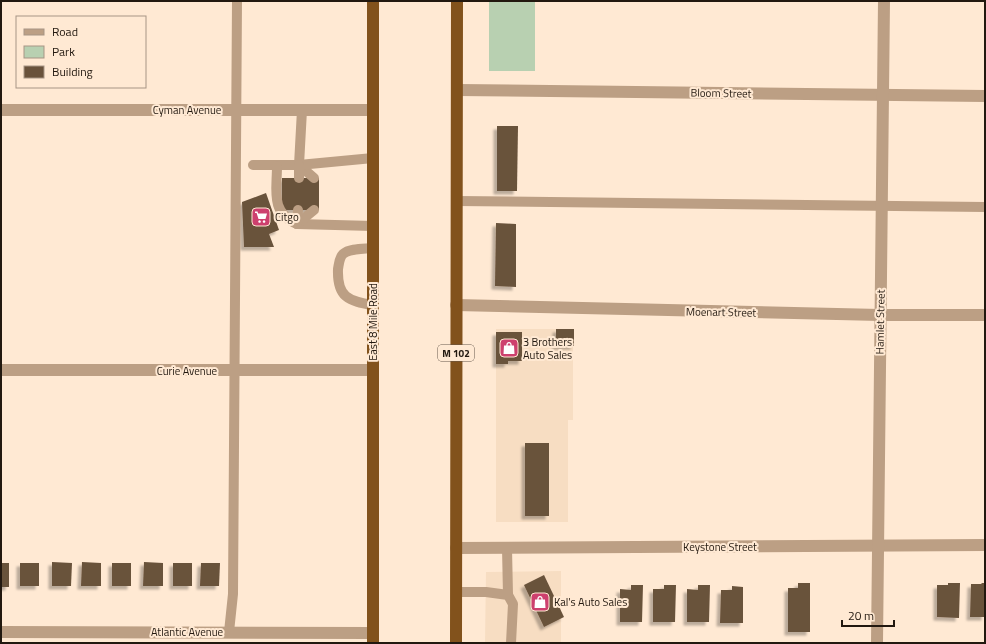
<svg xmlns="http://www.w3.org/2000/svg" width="986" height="644" font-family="'Titillium Web',sans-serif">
  <defs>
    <filter id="shadow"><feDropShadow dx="-3.5" dy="3.5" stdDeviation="1" flood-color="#0004"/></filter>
  </defs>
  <rect width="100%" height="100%" fill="#ffe9d3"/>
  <g fill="#f7ddc2">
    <polygon points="496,329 573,329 573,420 568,420 568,522 496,522"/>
    <polygon points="561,571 561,643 485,643 486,572"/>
  </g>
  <rect fill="#b8d0b1" x="489" y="1" width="46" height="70"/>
  <g fill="#69523b" filter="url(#shadow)">
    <polygon points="497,126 518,126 517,191 497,191"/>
    <rect x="282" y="178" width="37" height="32"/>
    <polygon points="266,193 279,230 269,234 274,247 244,247 242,202"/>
    <polygon points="496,223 516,224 516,287 495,286"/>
    <rect x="556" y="329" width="18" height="17"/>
    <polygon points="496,332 522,332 522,361 508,361 508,364 496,364"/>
    <rect x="525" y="443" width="24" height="73"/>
    <polygon points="52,562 72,563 71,586 52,586"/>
    <polygon points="82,562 101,563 101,586 81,586"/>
    <polygon points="144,562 163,563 163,586 143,586"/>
    <rect x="1" y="563" width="8" height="24"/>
    <rect x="20" y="563" width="19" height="23"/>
    <rect x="112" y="563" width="19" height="23"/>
    <rect x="173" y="563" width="19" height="23"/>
    <polygon points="201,563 220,563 219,586 200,586"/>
    <polygon points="544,575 564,617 544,627 524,585"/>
    <polygon points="798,583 810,583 810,632 788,632 788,588 798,588"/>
    <polygon points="948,583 960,583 959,618 937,617 937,585 948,585"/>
    <polygon points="982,583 985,583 985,617 970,617 971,584 981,584"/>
    <polygon points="631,585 643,585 642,622 620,622 620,589 631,590"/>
    <polygon points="664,585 676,585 675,622 653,622 653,589 664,589"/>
    <polygon points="698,585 710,585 709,622 687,622 687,589 698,590"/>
    <polygon points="732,586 743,587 743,623 720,623 721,590 732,590"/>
  </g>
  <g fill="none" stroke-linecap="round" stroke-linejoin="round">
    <g stroke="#bc9f84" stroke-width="10">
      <polyline points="302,110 299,165 314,178"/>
      <polyline points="253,165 299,165 373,158"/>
      <path d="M277 166C277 191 270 212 297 224L373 226"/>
      <polyline points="299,178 299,165"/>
      <polyline points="456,201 985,207"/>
      <polyline points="297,224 314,210"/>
      <polyline points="297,224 298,210"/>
      <path d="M373 248C364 249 350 248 343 254 339 258 339 264 338 269 337 297 348 301 373 305"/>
      <polyline points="507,548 508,595"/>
      <polyline points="456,592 486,592 508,595 513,604 511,643"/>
      <polyline points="229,632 233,594 237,1"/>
    </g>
    <g stroke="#bc9f84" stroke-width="12">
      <polyline points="457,90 985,96"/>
      <polyline points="1,110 373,110"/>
      <polyline points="456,305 880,315 985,315"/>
      <polyline points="1,370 373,370"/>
      <polyline points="456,548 985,545"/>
      <polyline points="1,632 373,633"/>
      <polyline points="877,643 884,1"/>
    </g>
    <g stroke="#82521c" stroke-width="12">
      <polyline points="373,643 373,1"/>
      <polyline points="456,643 457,1"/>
    </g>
  </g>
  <defs>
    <g id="supermarket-square" transform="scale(1)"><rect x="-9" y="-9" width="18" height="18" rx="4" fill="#cd406e" stroke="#ffe9d3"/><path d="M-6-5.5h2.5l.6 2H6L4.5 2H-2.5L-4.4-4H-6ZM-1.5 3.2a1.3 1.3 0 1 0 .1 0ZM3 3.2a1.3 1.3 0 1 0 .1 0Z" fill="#fff"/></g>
    <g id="shop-square" transform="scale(1)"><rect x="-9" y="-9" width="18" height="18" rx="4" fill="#cd406e" stroke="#ffe9d3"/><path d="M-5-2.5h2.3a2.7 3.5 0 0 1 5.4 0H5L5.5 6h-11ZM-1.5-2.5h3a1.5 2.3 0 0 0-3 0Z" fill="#fff"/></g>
  </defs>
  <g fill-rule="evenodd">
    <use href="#supermarket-square" x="261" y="217"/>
    <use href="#shop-square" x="509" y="348"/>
    <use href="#shop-square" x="540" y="602"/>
  </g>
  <g text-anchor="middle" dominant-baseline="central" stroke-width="4" stroke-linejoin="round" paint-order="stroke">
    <rect fill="#ffe9d3" stroke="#64574a" stroke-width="1" x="438" y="345" width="36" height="16" rx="3"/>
    <g font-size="10" font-weight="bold" fill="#22180f">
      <text x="456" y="353">M 102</text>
    </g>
    <g font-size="11" fill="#22180f" stroke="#ffe9d3">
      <text transform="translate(721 93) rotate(1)">Bloom Street</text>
      <text x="187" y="110">Cyman Avenue</text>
      <text transform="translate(721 312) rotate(1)">Moenart Street</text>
      <text transform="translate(373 322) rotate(-90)">East 8 Mile Road</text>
      <text transform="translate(880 322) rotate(-89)">Hamlet Street</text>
      <text x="187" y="371">Curie Avenue</text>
      <text x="720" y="547">Keystone Street</text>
      <text x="187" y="632">Atlantic Avenue</text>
    </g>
    <g font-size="11" fill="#22180f" stroke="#ffe9d3" text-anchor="start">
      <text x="275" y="217">Citgo</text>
      <text x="523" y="342">3 Brothers<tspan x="523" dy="13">Auto Sales</tspan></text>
      <text x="554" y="602">Kal's Auto Sales</text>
    </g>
  </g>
  <rect width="986" height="644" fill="none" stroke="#22180f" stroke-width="4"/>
  <rect x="16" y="16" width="130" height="72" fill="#ffe9d3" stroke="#a79585"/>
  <rect x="24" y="29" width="20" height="6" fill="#bc9f84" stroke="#a79585"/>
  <text x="52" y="36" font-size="12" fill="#22180f">Road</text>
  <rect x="24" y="46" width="20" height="12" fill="#b8d0b1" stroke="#a79585"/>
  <text x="52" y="56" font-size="12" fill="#22180f">Park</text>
  <rect x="24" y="66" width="20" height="12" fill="#69523b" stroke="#a79585"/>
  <text x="52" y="76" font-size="12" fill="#22180f">Building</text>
  <path d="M842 620v6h52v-6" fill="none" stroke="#22180f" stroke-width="2"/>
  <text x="848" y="620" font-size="12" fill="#22180f" stroke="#ffe9d3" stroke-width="3" paint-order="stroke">20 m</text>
</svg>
